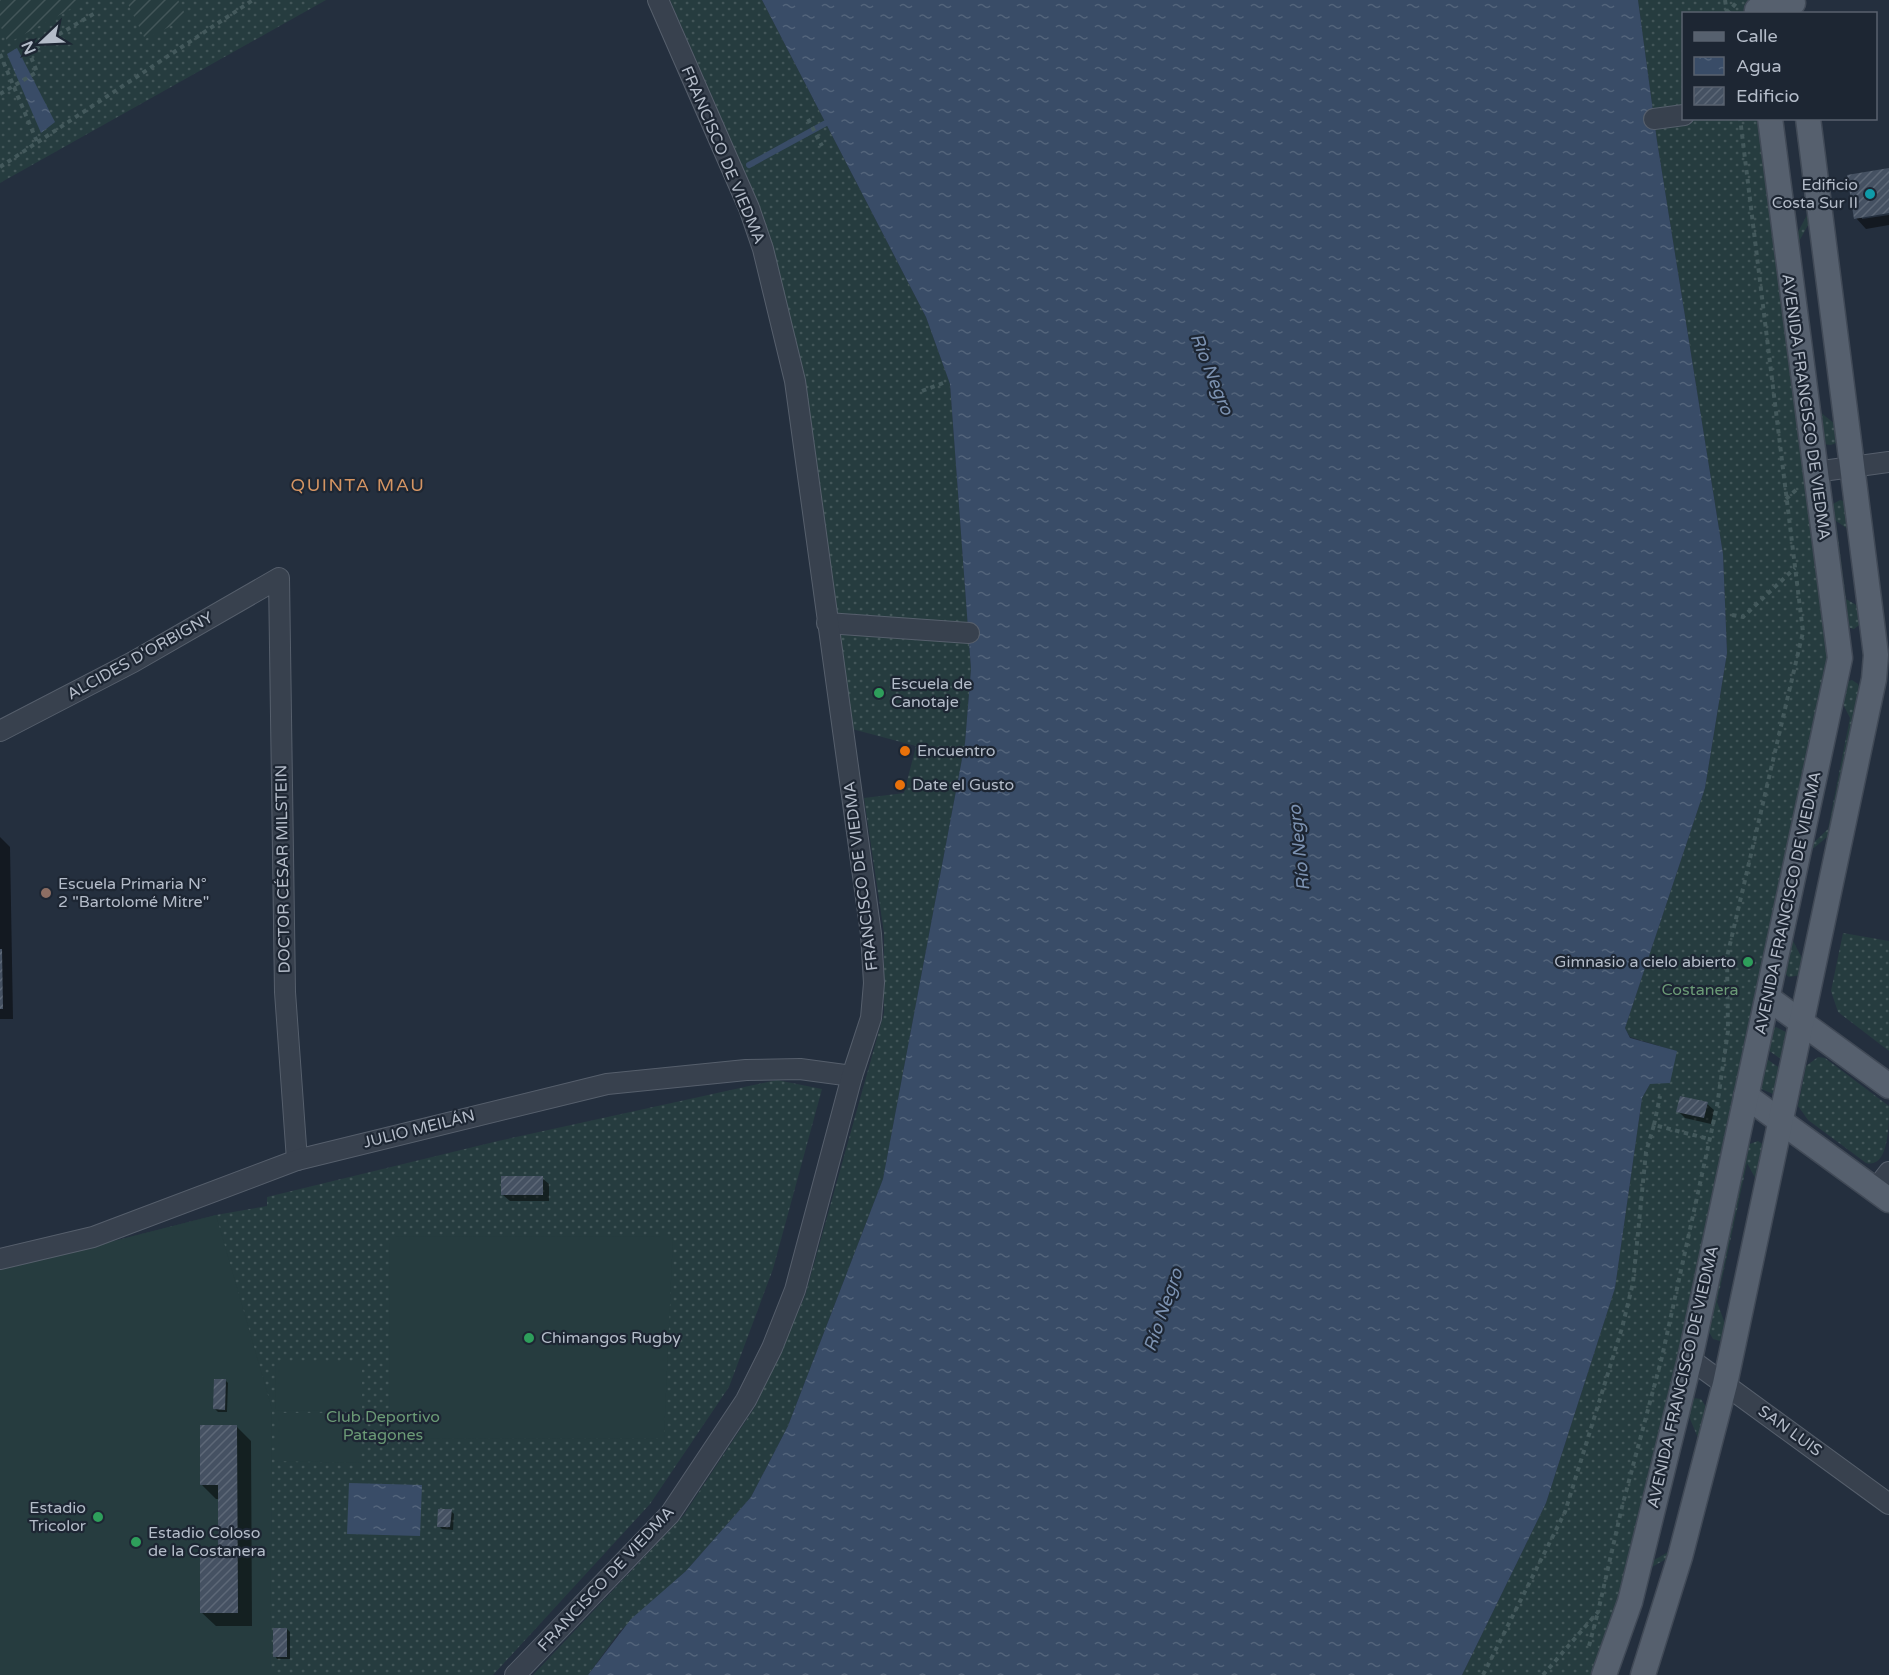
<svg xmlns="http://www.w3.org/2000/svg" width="1889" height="1675" font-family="'Varela Round',sans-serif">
  <defs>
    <pattern id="grass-dots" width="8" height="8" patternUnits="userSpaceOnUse" patternTransform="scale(1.5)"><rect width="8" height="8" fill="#263c3f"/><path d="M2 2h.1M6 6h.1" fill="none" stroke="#435659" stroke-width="1.8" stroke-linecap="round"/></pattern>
    <pattern id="garden-furrows" width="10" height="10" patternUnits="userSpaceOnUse" patternTransform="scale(1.5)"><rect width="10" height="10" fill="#263c3f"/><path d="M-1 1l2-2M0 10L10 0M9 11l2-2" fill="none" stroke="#435659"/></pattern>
    <pattern id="water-ripples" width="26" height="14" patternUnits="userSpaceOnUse" patternTransform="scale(1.5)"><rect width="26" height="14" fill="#394c67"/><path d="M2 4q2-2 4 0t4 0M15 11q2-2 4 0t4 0" fill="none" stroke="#53647b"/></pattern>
    <pattern id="building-hatch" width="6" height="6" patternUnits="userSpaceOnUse" patternTransform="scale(1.5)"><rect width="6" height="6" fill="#455162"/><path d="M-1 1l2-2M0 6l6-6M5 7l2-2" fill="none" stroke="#5d6877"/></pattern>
  </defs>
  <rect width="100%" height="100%" fill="#242f3e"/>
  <g fill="url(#grass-dots)">
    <polygon points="0,0 326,0 0,183"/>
    <polygon points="670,0 762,0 926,317 950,384 971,669 965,743 883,1179 788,1426 751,1497 686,1571 620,1631 588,1675 533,1675 683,1516 755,1407 805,1296 884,1013 884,933 864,798 904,793 916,746 852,729 805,379 756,198"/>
    <polygon points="1638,0 1748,0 1750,13 1684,14 1684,118 1762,119 1832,658 1682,1355 1622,1600 1596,1675 1462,1675 1546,1503 1615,1288 1642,1098 1650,1084 1676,1051 1630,1037 1625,1028 1705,788 1727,653 1723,554 1657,141"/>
    <polygon points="1795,119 1800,119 1812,218 1797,245 1820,412 1840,428 1838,442 1831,445 1823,444 1792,243 1807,215"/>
    <polygon points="1840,500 1847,502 1854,533 1836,521 1846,599 1863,609 1864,621 1854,629 1847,627 1830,511 1833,504"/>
    <polygon points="1852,680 1858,684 1861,692 1833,832 1809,852 1792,939 1804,962 1801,975 1789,977 1784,973 1806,850 1828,829 1850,718 1838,694 1845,682"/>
    <polygon points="1843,933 1889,941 1889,1051 1838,1012 1831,991"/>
    <polygon points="1776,1027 1788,1033 1785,1062 1765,1048 1769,1030"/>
    <polygon points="1764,1057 1784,1071 1779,1090 1773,1094 1759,1088"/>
    <path d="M1818 1057 1825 1058 1889 1106C1889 1124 1889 1169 1866 1163L1808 1120 1798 1106 1806 1066Z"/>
    <polygon points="777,1080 822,1089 773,1269 729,1387 650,1504 493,1675 0,1675 0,1270 216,1215 267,1206 267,1197 498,1141"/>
    <polygon points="1758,1141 1764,1145 1759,1185 1747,1163 1717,1302 1728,1332 1720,1341 1713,1339 1706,1327 1744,1146"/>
    <polygon points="1693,1398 1701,1399 1710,1413 1673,1555 1652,1567 1641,1607 1617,1675 1612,1675 1647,1564 1670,1551 1698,1438 1685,1407"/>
  </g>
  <g fill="url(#garden-furrows)">
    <polygon points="0,0 87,0 8,43 0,25"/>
    <polygon points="126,0 178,0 187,18 145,39"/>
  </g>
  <g fill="#263c3f">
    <polygon points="216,1215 272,1409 270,1675 0,1675 0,1270"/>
    <polygon points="673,1236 664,1438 390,1439 389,1237"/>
    <polygon points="276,1362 362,1362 362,1411 275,1410"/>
    <polygon points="275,1413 361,1413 361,1463 275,1461"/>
  </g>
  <g fill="url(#water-ripples)">
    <polygon points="762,0 1638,0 1657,141 1723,554 1727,653 1705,788 1625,1028 1630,1038 1677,1051 1670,1083 1650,1084 1642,1098 1615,1288 1546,1503 1462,1675 588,1675 631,1619 686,1571 751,1497 788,1426 883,1179 965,743 971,669 950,384 926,317"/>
    <polygon points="17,48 55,122 41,133 7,54"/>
    <polygon points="349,1483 422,1485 420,1536 347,1534"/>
  </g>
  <g fill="#0007">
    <polygon points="1889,170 1889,212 1862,216 1862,219 1889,215 1889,225 1866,229 1856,218"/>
    <polygon points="0,837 10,847 13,1019 0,1019"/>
    <polygon points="1707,1104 1714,1110 1711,1124 1685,1118 1678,1111"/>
    <polygon points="542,1178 549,1184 549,1201 510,1201 503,1195"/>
    <polygon points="225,1380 228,1383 227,1412 218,1412 215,1409"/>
    <polygon points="237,1427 251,1441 252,1626 216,1626 201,1612 220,1552 220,1499 216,1499 202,1485"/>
    <polygon points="451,1511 454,1514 453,1530 442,1529 439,1526"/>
    <polygon points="287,1629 290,1632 290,1659 277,1659 275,1656"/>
  </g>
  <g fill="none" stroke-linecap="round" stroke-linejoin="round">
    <polyline stroke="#394c67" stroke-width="6" points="749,165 826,123"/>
  </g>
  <g fill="url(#building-hatch)">
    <polygon points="1889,168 1889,213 1854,219 1847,175"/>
    <polygon points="0,949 2,949 3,1009 0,1009"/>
    <polygon points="1680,1096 1708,1102 1704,1118 1676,1112"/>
    <rect x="501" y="1176" width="42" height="19"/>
    <polygon points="214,1379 226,1379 225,1410 213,1409"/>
    <polygon points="200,1425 237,1425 238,1613 200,1613 200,1550 218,1550 218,1485 200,1485"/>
    <polygon points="438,1509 452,1509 450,1527 437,1527"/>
    <rect x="273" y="1628" width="14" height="29"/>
  </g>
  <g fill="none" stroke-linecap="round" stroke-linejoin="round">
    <g stroke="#565f6c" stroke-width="22">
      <g id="minor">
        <polyline points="1654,119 1684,115"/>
        <polyline points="1815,472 1889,462"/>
        <polyline points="827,623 969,633"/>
        <polyline points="0,731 133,662 279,578 285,992 297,1160"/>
        <polyline points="1875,1190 1889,1172"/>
        <polyline points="0,1259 93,1237 297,1160 607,1084 746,1070 800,1069 852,1076"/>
        <polyline points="1690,1359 1889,1504"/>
        <polyline points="515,1675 670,1514 746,1400 772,1348 795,1290 852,1076 871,1018 874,983 871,934 795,381 763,249 749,208 658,0"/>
      </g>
    </g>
    <g stroke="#414a57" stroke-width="27">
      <g id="major">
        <polyline points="1757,10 1793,3"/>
        <polyline points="1768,998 1889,1086"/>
        <polyline points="1746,1096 1889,1200"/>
        <polyline points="1604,1675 1630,1602 1690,1359 1840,658 1770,118"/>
        <polyline points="1643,1675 1680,1557 1725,1384 1874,679 1876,655 1808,118"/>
      </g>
    </g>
    <g stroke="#44595c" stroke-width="4" stroke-dasharray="4.5 4.5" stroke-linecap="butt">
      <polyline points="1725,0 1727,13"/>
      <polyline points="1727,14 1736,3"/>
      <polyline points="0,54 38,144"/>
      <polyline points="0,94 37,72 29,52 95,13"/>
      <polyline points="808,119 822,146"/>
      <polyline points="0,167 253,0"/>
      <polyline points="922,391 943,383"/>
      <polyline points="1786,499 1797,489"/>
      <polyline points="1732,615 1743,617 1795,568"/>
      <polyline points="1654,1125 1660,1096"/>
      <polyline points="1589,1646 1598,1612"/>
      <polyline points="1483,1675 1565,1512 1622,1328 1633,1283 1646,1152 1654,1125 1709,1139"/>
      <polyline points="1543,1675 1598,1612 1622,1507 1662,1357 1717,1106 1728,1031 1727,957 1803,632 1740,118"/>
    </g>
    <use href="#minor" stroke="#38414e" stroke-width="20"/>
    <use href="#major" stroke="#56606e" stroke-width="24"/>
  </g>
  <circle fill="#0f9aa8" stroke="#1d2633" stroke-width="2" cx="1870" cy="194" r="6"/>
  <g fill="#2e9e5b" stroke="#1d2633" stroke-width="2">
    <circle cx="879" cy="693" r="6"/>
    <circle cx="1748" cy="962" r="6"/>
    <circle cx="529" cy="1338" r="6"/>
    <circle cx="98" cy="1517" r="6"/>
    <circle cx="136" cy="1542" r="6"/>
  </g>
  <g fill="#e8710a" stroke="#1d2633" stroke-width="2">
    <circle cx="905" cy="751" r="6"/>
    <circle cx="900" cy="785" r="6"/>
  </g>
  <circle fill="#8d6e63" stroke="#1d2633" stroke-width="2" cx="46" cy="893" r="6"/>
  <g text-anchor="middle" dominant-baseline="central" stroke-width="4.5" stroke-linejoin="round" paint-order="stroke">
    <g font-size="16" fill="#b4bcc9" stroke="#1d2633">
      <text transform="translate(723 155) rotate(67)">FRANCISCO DE VIEDMA</text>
      <text transform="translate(1806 407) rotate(82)">AVENIDA FRANCISCO DE VIEDMA</text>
      <text transform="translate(140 656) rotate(-29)">ALCIDES D'ORBIGNY</text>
      <text transform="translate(283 869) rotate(-91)">DOCTOR CÉSAR MILSTEIN</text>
      <text transform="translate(861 876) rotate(-97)">FRANCISCO DE VIEDMA</text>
      <text transform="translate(1788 903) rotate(-78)">AVENIDA FRANCISCO DE VIEDMA</text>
      <text transform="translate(419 1129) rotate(-14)">JULIO MEILÁN</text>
      <text transform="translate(1683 1377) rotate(-77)">AVENIDA FRANCISCO DE VIEDMA</text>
      <text transform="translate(1790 1431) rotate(36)">SAN LUIS</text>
      <text transform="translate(606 1579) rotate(-47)">FRANCISCO DE VIEDMA</text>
    </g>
    <g font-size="16" fill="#b4bcc9" stroke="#1d2633" text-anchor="start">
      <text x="1858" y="185" text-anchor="end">Edificio<tspan x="1858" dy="18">Costa Sur II</tspan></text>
      <text x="891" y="684">Escuela de<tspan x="891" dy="18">Canotaje</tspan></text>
      <text x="917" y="751">Encuentro</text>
      <text x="912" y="785">Date el Gusto</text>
      <text x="58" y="884">Escuela Primaria N°<tspan x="58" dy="18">2 "Bartolomé Mitre"</tspan></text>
      <text x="1736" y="962" text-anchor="end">Gimnasio a cielo abierto</text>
      <text x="541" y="1338">Chimangos Rugby</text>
      <text x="86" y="1508" text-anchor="end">Estadio<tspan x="86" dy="18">Tricolor</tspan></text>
      <text x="148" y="1533">Estadio Coloso<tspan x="148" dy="18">de la Costanera</tspan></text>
    </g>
    <g font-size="16" fill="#6b9a76" stroke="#1d2633">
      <text x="1700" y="990">Costanera</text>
      <text x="383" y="1417">Club Deportivo<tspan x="383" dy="18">Patagones</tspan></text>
    </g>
    <g font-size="18" font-style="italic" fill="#7c92b1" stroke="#1d2633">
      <text transform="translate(1212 374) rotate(68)">Río Negro</text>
      <text transform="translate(1299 848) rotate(-96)">Río Negro</text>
      <text transform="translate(1163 1310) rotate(-71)">Río Negro</text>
    </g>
    <g font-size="18" letter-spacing="1.5" fill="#d59563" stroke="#1d2633">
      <text x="358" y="485">QUINTA MAU</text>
    </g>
  </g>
  <rect x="1682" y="12" width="195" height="108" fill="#1d2633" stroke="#59626f" stroke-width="1.5"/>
  <rect x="1694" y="32" width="30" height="9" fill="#56606e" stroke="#59626f" stroke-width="1.5"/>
  <text x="1736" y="42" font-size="18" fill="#b4bcc9">Calle</text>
  <rect x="1694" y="57" width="30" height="18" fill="url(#water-ripples)" stroke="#59626f" stroke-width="1.5"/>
  <text x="1736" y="72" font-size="18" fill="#b4bcc9">Agua</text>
  <rect x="1694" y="87" width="30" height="18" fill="url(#building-hatch)" stroke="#59626f" stroke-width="1.5"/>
  <text x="1736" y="102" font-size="18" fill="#b4bcc9">Edificio</text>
  <g transform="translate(42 42) rotate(247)" stroke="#1d2633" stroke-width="4.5" paint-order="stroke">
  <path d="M0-4.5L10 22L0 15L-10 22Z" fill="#b4bcc9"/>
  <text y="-9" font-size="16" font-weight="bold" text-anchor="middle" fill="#b4bcc9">N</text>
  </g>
</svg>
